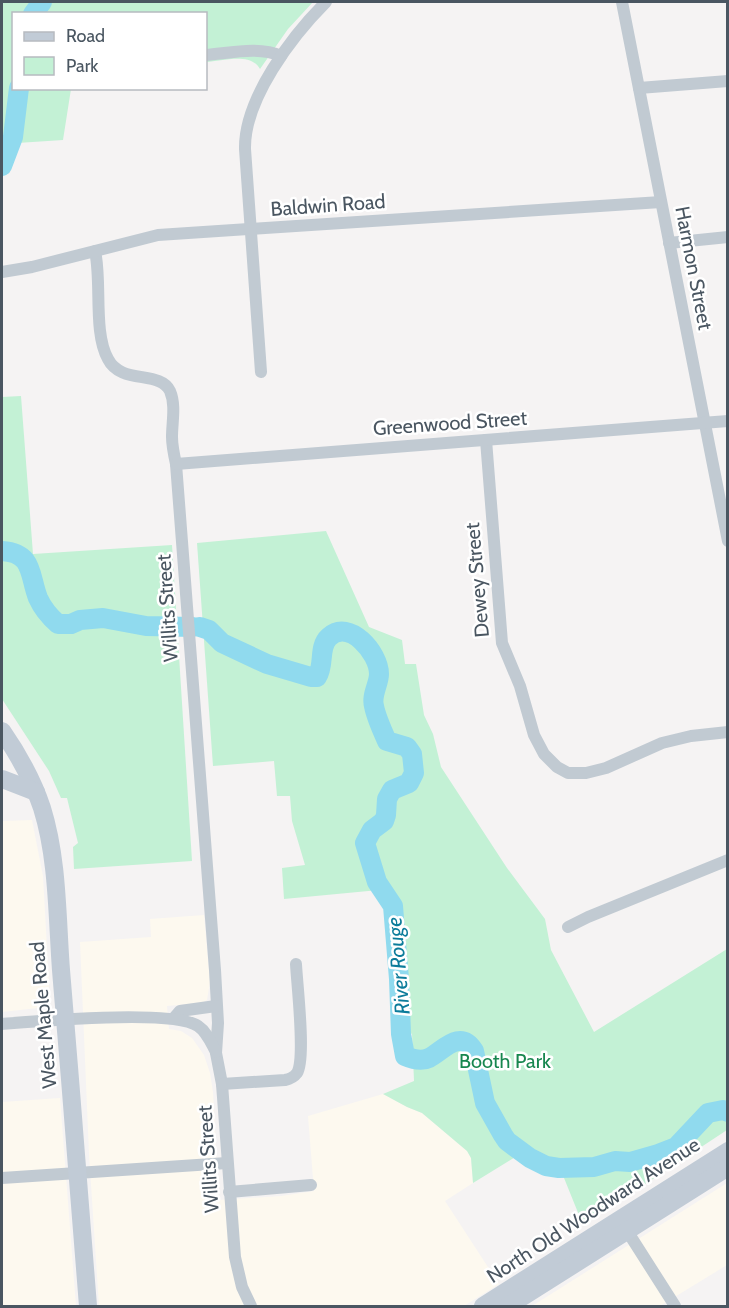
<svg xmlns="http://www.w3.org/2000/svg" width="729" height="1308" font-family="Cabin,sans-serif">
  <rect width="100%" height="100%" fill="#f5f3f3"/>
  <g fill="#fdf9ef">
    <polygon points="32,820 43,876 50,1002 38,1008 2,1012 2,821"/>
    <polygon points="204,915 210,982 207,1000 202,1003 167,1006 169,1029 181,1031 192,1038 204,1055 210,1073 213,1092 219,1200 281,1196 314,1191 308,1116 383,1094 407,1107 422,1113 467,1151 471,1158 473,1183 445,1201 499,1284 464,1306 99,1306 89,1154 80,942 151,937 150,919"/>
    <polygon points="60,1098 76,1306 2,1306 2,1102"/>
    <polygon points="727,1183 727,1265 660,1306 532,1306"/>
  </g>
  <g fill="#c3f1d5">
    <path d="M2 2H313L288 29 260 69C251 52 222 61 206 62V14H14V88L71 89 63 140 2 144Z"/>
    <polygon points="21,396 33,554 172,545 192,861 74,869 73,847 78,843 67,798 61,798 49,771 2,699 2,397"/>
    <polygon points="326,531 369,627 402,640 405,664 416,664 424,715 433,734 441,767 507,868 545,919 551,950 594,1032 727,949 727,1130 583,1225 562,1173 551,1173 520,1154 473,1183 471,1158 467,1151 422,1113 407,1107 383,1094 414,1081 412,1034 394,1021 404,947 379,890 284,899 282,868 305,865 292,821 290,796 277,796 274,761 213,766 197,543"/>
  </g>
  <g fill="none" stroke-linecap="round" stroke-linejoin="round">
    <g stroke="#90daee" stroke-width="20">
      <polyline points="33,14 42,2"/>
      <polyline points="2,166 13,137 19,88"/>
      <path d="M2 551C34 553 29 575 38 598 42 607 50 617 58 624H71L80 620 103 618 146 626 193 627"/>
      <path d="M200 627 209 630 222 643 267 664 311 677H317C325 665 318 647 329 637 349 618 379 653 379 674 379 684 371 695 374 706 376 717 382 730 387 741L407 747 412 754 414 773 409 783 392 790 387 799 386 815 384 821 372 830 365 843 377 882 393 906 399 979 401 1034 405 1056C412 1059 421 1062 429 1058 443 1051 460 1028 474 1051L485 1103 503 1135 507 1141 530 1158 546 1166 559 1168 594 1167 615 1161 630 1162 658 1154 676 1147 708 1113 723 1110 728 1112"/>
    </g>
    <g stroke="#c1cad2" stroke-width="12">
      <polyline points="622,2 728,541"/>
      <path d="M206 55C230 53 259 46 281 56"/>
      <polyline points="639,88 728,81"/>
      <polyline points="669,243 728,237"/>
      <path d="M95 251C102 281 93 333 108 359 121 385 160 370 170 391 176 405 172 422 172 437 172 446 174 455 176 464L215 970 218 1023 216 1053 222 1084 235 1257 242 1287 251 1306"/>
      <polyline points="2,272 32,267 158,235 661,202"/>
      <path d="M261 372 245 149C244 99 292 36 326 2"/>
      <polyline points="486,440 502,643 520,686 534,735 544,754 557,767 568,773 586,773 606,768 662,743 691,736 728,732"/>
      <polyline points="176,464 728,421"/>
      <polyline points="568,927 588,917 728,860"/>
      <polyline points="174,1018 180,1011 216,1006"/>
      <path d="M2 1024C37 1021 173 1009 198 1026 207 1032 211 1043 216 1052"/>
      <path d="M222 1084 285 1080C290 1079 294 1077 297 1073 306 1059 297 985 296 964"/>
      <polyline points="2,1178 227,1163"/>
      <polyline points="229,1192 311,1185"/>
      <polyline points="624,1226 675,1306"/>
    </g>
    <g stroke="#c1cbd6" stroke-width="18">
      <path d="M2 731C18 754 33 781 42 808 58 859 57 917 61 970 70 1082 80 1194 88 1306"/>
      <polyline points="2,779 36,792"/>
      <polyline points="483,1306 728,1151"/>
      <polyline points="508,1306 728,1167"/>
    </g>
  </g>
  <g text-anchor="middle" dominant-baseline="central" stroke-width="5" stroke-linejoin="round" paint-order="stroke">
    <g font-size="20" fill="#4a5661" stroke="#fff">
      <text transform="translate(328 205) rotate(-4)">Baldwin Road</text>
      <text transform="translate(694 268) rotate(79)">Harmon Street</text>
      <text transform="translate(450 423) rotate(-4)">Greenwood Street</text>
      <text transform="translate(477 580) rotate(-95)">Dewey Street</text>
      <text transform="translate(167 608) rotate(-94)">Willits Street</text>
      <text transform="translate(43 1015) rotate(-95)">West Maple Road</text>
      <text transform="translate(208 1159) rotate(-94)">Willits Street</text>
      <text transform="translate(593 1210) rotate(-33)">North Old Woodward Avenue</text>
    </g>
    <g font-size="20" fill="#17864f" stroke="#fff">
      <text x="505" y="1061">Booth Park</text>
    </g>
    <g font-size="21" font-style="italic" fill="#0c7c9b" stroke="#fff">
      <text transform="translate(398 966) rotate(-95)">River Rouge</text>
    </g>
  </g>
  <rect width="729" height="1308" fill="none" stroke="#4a5661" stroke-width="6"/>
  <rect x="12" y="12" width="195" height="78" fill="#ffffff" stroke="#b7bbc0" stroke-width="1.5"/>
  <rect x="24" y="32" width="30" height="9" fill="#c1cbd6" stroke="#b7bbc0" stroke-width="1.5"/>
  <text x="66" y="42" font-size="18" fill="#4a5661">Road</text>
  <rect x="24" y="57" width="30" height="18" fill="#c3f1d5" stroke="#b7bbc0" stroke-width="1.5"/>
  <text x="66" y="72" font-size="18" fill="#4a5661">Park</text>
</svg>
